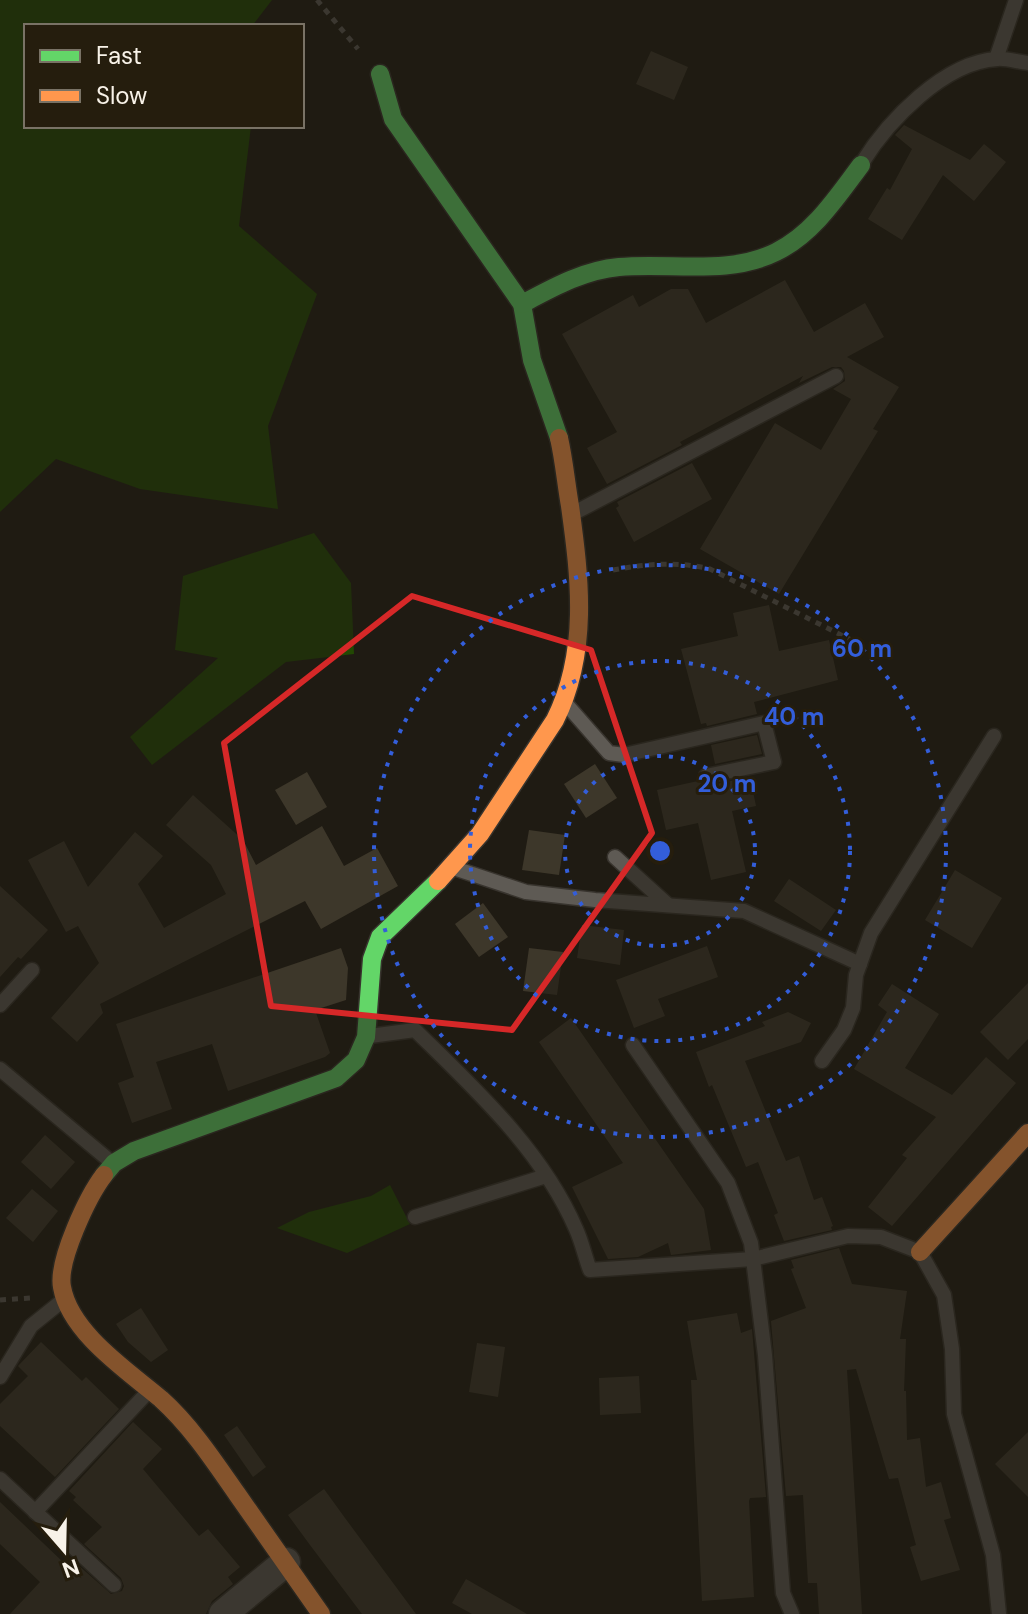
<svg xmlns="http://www.w3.org/2000/svg" width="1028" height="1614" font-family="'DM Sans',sans-serif">
  <rect width="100%" height="100%" fill="#1f1b13"/>
  <g fill="#224803">
    <polygon points="0,0 272,0 252,26 26,26 26,126 251,126 239,226 317,294 268,426 278,509 140,489 56,459 0,512"/>
    <polygon points="314,533 351,583 354,654 286,662 152,765 130,737 218,658 175,650 183,576"/>
    <polygon points="390,1185 410,1224 347,1253 277,1228 309,1212 371,1196"/>
  </g>
  <g fill="#3d372a">
    <polygon points="651,51 688,67 674,100 636,84"/>
    <polygon points="904,125 970,160 984,144 1006,162 974,201 943,175 902,240 868,219 887,188 890,190 912,149 895,135"/>
    <polygon points="785,280 814,332 865,303 884,337 847,357 899,387 873,429 878,431 779,594 700,549 775,423 821,450 851,399 833,389 845,381 844,371 841,367 832,367 799,383 803,376 680,442 682,445 607,484 587,448 617,432 562,334 633,295 639,307 671,289 688,289 706,323"/>
    <polygon points="692,463 712,499 634,542 616,508 619,506 617,502"/>
    <polygon points="769,605 779,651 829,640 838,680 754,702 757,714 707,726 706,723 701,724 681,649 738,636 733,613"/>
    <polygon points="757,735 762,754 715,764 711,745"/>
    <polygon points="595,764 617,798 586,818 564,784"/>
    <polygon points="307,772 327,807 296,825 275,790"/>
    <polygon points="750,777 756,806 732,811 746,872 711,880 698,823 666,830 657,790 698,781 707,786"/>
    <polygon points="193,795 243,840 256,865 322,826 344,866 377,848 398,886 321,929 305,901 100,1004 103,1013 77,1042 51,1018 99,963 78,926 66,932 28,860 64,841 88,887 135,832 163,856 138,884 164,928 226,894 211,865 166,825"/>
    <polygon points="529,830 565,835 559,875 522,870"/>
    <polygon points="955,870 1002,898 972,948 925,920"/>
    <polygon points="789,879 836,910 821,931 774,901"/>
    <polygon points="0,886 48,930 21,959 18,957 0,977"/>
    <polygon points="483,903 508,937 479,957 455,924"/>
    <polygon points="582,925 624,930 620,965 577,958"/>
    <polygon points="707,946 718,977 658,999 665,1016 634,1028 616,980"/>
    <polygon points="341,948 348,968 346,1000 315,1010 330,1053 325,1057 228,1091 212,1044 156,1062 172,1109 132,1123 118,1083 134,1077 116,1024"/>
    <polygon points="529,948 563,952 557,995 523,991"/>
    <polygon points="1028,983 1028,1039 1008,1060 980,1032"/>
    <polygon points="892,984 939,1014 905,1068 952,1095 986,1057 1016,1083 892,1226 868,1207 907,1158 902,1155 936,1117 854,1069 887,1012 878,1005"/>
    <polygon points="788,1012 811,1023 801,1042 745,1061 786,1161 799,1156 814,1200 822,1197 833,1226 831,1227 832,1230 784,1241 774,1215 778,1213 758,1162 746,1167 712,1085 709,1087 696,1052 765,1026 762,1022"/>
    <polygon points="571,1018 704,1209 711,1250 671,1255 668,1243 638,1257 608,1259 572,1187 623,1163 539,1042"/>
    <polygon points="45,1135 75,1162 51,1189 21,1162"/>
    <polygon points="32,1189 58,1211 33,1242 6,1218"/>
    <polygon points="839,1248 852,1284 907,1291 900,1339 906,1339 904,1391 906,1391 907,1440 920,1438 926,1487 941,1482 951,1518 944,1520 960,1570 921,1581 910,1547 916,1545 898,1478 889,1479 856,1369 847,1370 862,1614 819,1614 817,1583 808,1583 803,1495 786,1496 771,1321 806,1308 791,1269 794,1268 791,1260"/>
    <polygon points="141,1308 168,1350 151,1362 128,1342 116,1324"/>
    <polygon points="737,1313 741,1333 752,1329 766,1497 750,1498 749,1501 754,1597 702,1601 691,1380 697,1380 687,1321"/>
    <polygon points="41,1342 82,1381 86,1377 119,1409 55,1477 0,1426 0,1404 28,1376 18,1366"/>
    <polygon points="477,1343 505,1347 498,1397 469,1392"/>
    <polygon points="639,1376 641,1413 600,1415 599,1378"/>
    <polygon points="133,1422 162,1449 143,1469 199,1536 208,1529 240,1567 228,1577 233,1584 212,1601 206,1614 10,1614 40,1582 0,1544 0,1502 64,1563 70,1558 111,1594 122,1591 124,1586 121,1578 84,1544 102,1527 73,1500 76,1497 69,1491"/>
    <polygon points="237,1426 266,1467 253,1477 224,1435"/>
    <polygon points="1028,1432 1028,1497 995,1464"/>
    <polygon points="324,1489 345,1518 416,1614 362,1614 310,1545 288,1515"/>
    <polygon points="466,1579 527,1614 472,1614 452,1603"/>
  </g>
  <g fill="none" stroke-linecap="round" stroke-linejoin="round">
    <g stroke="#38342e" stroke-width="17">
      <g id="lane">
        <polyline points="996,59 1016,0"/>
        <path d="M862 163C888 121 944 62 997 59 1007 58 1018 62 1028 63"/>
        <polyline points="574,513 836,376"/>
        <polyline points="567,705 609,753 624,755 764,723 774,762 706,776"/>
        <polyline points="615,857 668,905"/>
        <polyline points="457,869 526,892 595,900 744,911 860,964"/>
        <polyline points="0,1005 32,970"/>
        <path d="M370 1036 415 1030C475 1089 542 1150 576 1229 582 1242 585 1257 590 1270L753 1259 848 1236 881 1237 920 1252 944 1295 952 1349 954 1414 993 1555 999 1614"/>
        <polyline points="633,1045 728,1183 751,1243 765,1355 783,1593 792,1614"/>
        <polyline points="822,1061 844,1030 853,1008 856,975 871,933 994,736"/>
        <polyline points="0,1069 110,1161"/>
        <polyline points="415,1217 546,1176"/>
        <polyline points="0,1377 31,1326 62,1301"/>
        <polyline points="0,1479 114,1585"/>
        <polyline points="35,1512 147,1393"/>
      </g>
    </g>
    <g stroke="#38342e" stroke-width="31">
      <polyline id="street" points="223,1614 286,1562"/>
    </g>
    <g stroke="#38342e" stroke-width="21">
      <g id="fast">
        <polyline points="380,74 393,119 522,304 532,360 559,438"/>
        <path d="M522 304C552 288 584 270 619 267 670 262 728 276 776 252 813 234 837 197 861 165"/>
        <polyline points="104,1175 114,1163 134,1151 336,1078 356,1060 366,1037 372,959 380,937 438,881"/>
      </g>
    </g>
    <g stroke="#38342e" stroke-width="21">
      <g id="slow">
        <path d="M438 881 480 834 555 720C589 652 580 578 570 506 566 483 564 460 559 438"/>
        <path d="M104 1175C88 1196 57 1261 62 1287 70 1333 128 1371 161 1399 191 1426 214 1461 237 1494 265 1534 293 1574 321 1614"/>
        <polyline points="920,1252 1028,1133"/>
      </g>
    </g>
    <g stroke="#5d5a54" stroke-width="5" stroke-dasharray="6 6" stroke-linecap="butt">
      <polyline points="317,0 358,49"/>
      <path d="M613 570C646 564 678 561 710 569L867 648"/>
      <polyline points="0,1300 30,1298"/>
    </g>
    <use href="#lane" stroke="#5e5a54" stroke-width="14"/>
    <use href="#street" stroke="#5e5a54" stroke-width="28"/>
    <use href="#fast" stroke="#63d668" stroke-width="18"/>
    <use href="#slow" stroke="#ff974d" stroke-width="18"/>
  </g>
  <path d="M0 0H1028V1614H0ZM412 596 591 650 652 833 512 1030 271 1006 224 743Z" fill="#1f1b13" fill-opacity=".55" fill-rule="evenodd"/>
  <path fill="none" stroke="#d62828" stroke-width="6" stroke-linejoin="round" d="M412 596 591 650 652 833 512 1030 271 1006 224 743Z"/>
  <g fill="none" stroke="#335eda" stroke-width="4" stroke-dasharray="4 8">
    <circle cx="660" cy="851" r="95"/>
    <circle cx="660" cy="851" r="190"/>
    <circle cx="660" cy="851" r="286"/>
  </g>
  <circle cx="660" cy="851" r="12" fill="#335eda" stroke="#251d0d" stroke-width="4"/>
  <g font-size="24" text-anchor="middle" font-weight="bold" fill="#335eda" stroke="#251d0d" stroke-width="6" stroke-linejoin="round" paint-order="stroke">
    <text x="862" y="657">60 m</text>
    <text x="794" y="725">40 m</text>
    <text x="727" y="792">20 m</text>
  </g>
  <rect x="24" y="24" width="280" height="104" fill="#251d0d" stroke="#797265" stroke-width="2"/>
  <rect x="40" y="50" width="40" height="12" fill="#63d668" stroke="#797265" stroke-width="2"/>
  <text x="96" y="64" font-size="24" fill="#f8f2e8">Fast</text>
  <rect x="40" y="90" width="40" height="12" fill="#ff974d" stroke="#797265" stroke-width="2"/>
  <text x="96" y="104" font-size="24" fill="#f8f2e8">Slow</text>
  <g transform="translate(64 1550) rotate(160)" stroke="#251d0d" stroke-width="6" paint-order="stroke">
  <path d="M0-6L14 30L0 20L-14 30Z" fill="#f8f2e8"/>
  <text y="-12" font-size="22" font-weight="bold" text-anchor="middle" fill="#f8f2e8">N</text>
  </g>
</svg>
